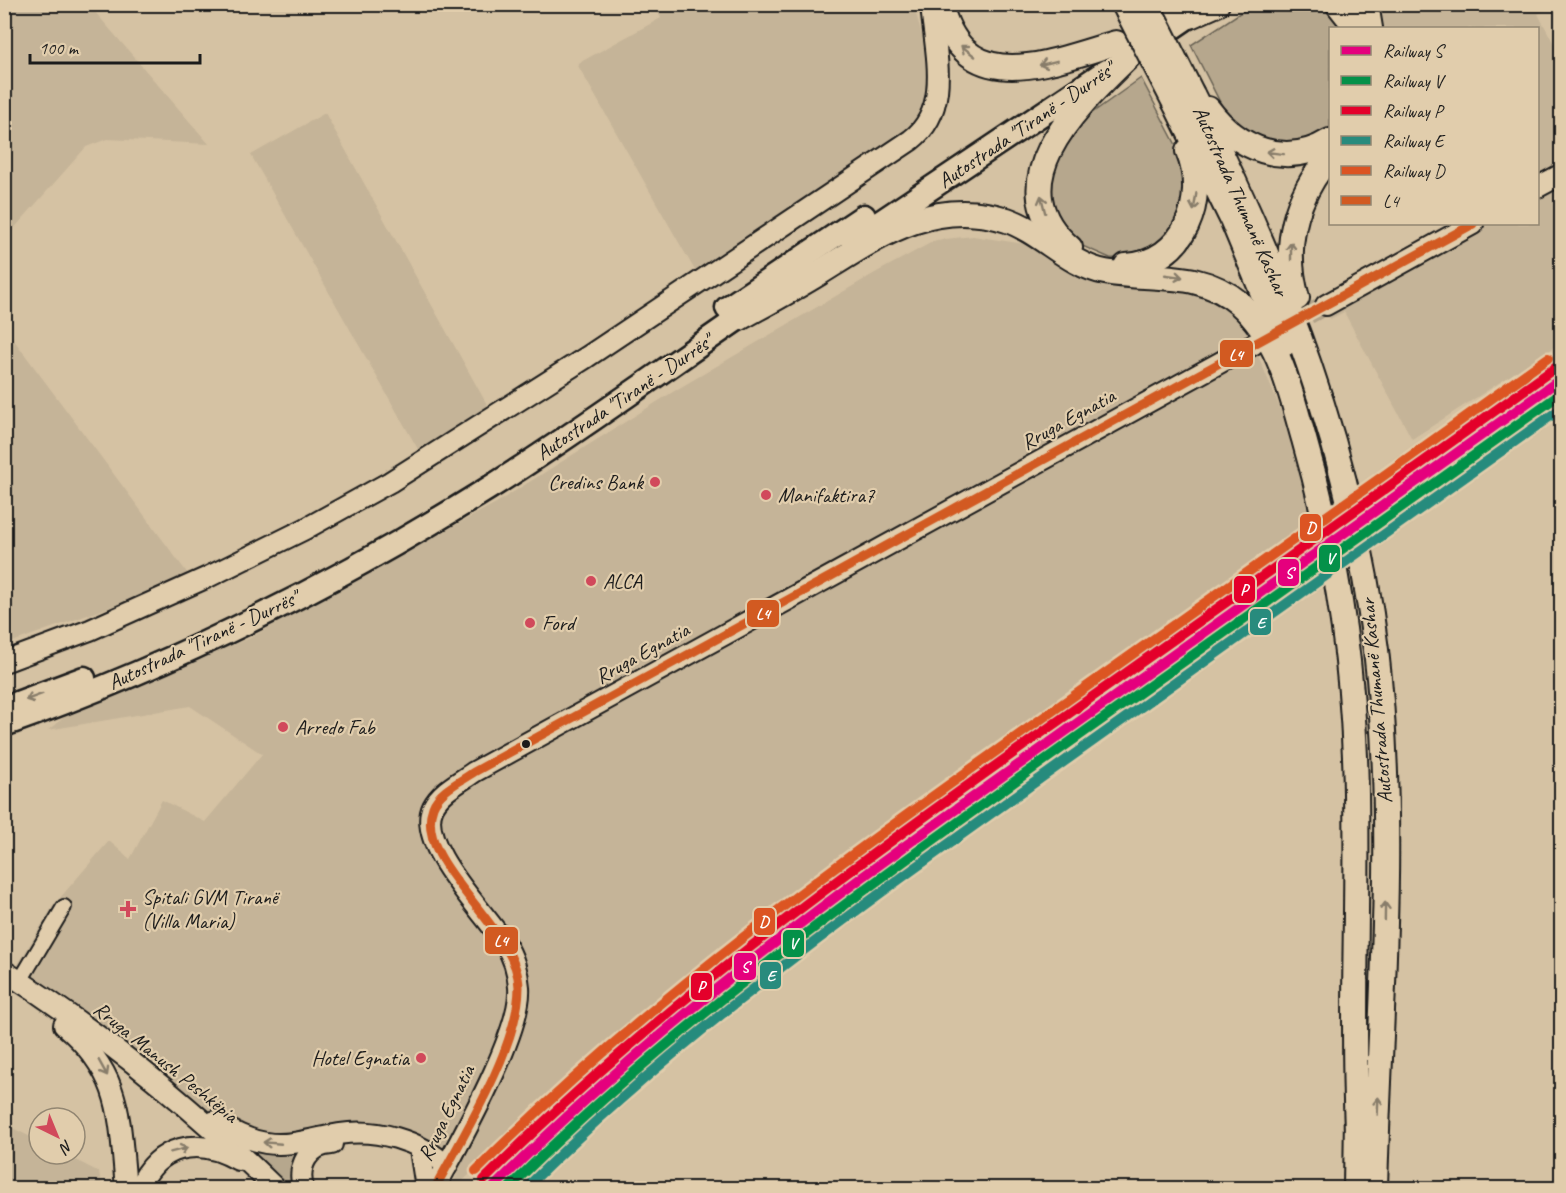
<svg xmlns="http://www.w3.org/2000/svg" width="1566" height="1193" font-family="Caveat,sans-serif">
  <rect width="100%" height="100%" fill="#d5c2a3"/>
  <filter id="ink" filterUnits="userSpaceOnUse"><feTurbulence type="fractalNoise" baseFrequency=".0167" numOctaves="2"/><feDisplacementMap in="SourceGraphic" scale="12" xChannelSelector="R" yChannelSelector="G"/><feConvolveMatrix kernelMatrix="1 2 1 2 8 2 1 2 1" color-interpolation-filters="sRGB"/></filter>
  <g filter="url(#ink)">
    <g fill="#c5b498">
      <polygon points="5,4 89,5 209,144 107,139 86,147 10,233 5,244"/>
      <polygon points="913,4 930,62 928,95 911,128 697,274 577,64 661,18 654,5"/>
      <polygon points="1378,5 1556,5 1538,14 1561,57 1561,343 1412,439 1344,312 1330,319 1326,305 1473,224 1538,224 1538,28 1381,28"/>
      <polygon points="325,113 490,410 419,451 251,155"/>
      <polygon points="973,236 1039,246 1196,292 1221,304 1239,317 1250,336 1292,437 1313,521 1156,636 1016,733 725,946 599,1053 455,1188 451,1188 468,1149 457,1145 440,1149 337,1135 237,1134 11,976 53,906 109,841 130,859 162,800 205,822 262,754 190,706 48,730 76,708 250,638 496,503 676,390 875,273 936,240"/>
      <polygon points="5,328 191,578 4,645"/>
      <polygon points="4,1124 39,1141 39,1154 64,1154 99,1172 102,1188 5,1188"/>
    </g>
    <g fill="#b6a78d" stroke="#696254" stroke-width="1.5">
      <polygon points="1321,4 1347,28 1330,28 1330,131 1301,145 1266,142 1234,121 1222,106 1191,45 1252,5"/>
      <polygon points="1141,78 1176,145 1188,182 1172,236 1128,259 1110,258 1080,245 1052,207 1051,166 1078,123"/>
      <polygon points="244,1143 301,1149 296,1188 288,1188"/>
    </g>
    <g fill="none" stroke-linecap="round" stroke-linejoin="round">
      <polyline stroke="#b0a188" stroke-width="20" stroke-dasharray="20 10" stroke-linecap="butt" points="1282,328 1326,305"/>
      <g stroke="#1c1c1c" stroke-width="18">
        <polyline id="minor" points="20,981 64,907"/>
      </g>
      <g stroke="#1c1c1c" stroke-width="24">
        <g id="secondary">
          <polyline points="1538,187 1562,174"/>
          <polyline points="1326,305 1473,224"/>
          <path d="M4 662 90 630 208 577 305 529 390 482 587 357 911 140C953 108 934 49 931 4"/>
          <path d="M4 971C103 1034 192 1107 275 1188"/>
          <path d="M64 1025C123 1075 119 1117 126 1188"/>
          <path d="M215 1121C231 1131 247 1140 266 1143 290 1147 315 1138 339 1134 376 1128 419 1140 447 1166"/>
          <polyline points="421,1156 426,1188"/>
          <path d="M139 1188C158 1145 198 1136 238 1160"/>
          <path d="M303 1188C297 1166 308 1145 332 1144"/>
          <path d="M435 1188C457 1146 523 1031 519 987 518 973 513 956 505 944 486 913 415 845 433 807 441 791 460 782 474 772L1254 344"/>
        </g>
      </g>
      <g stroke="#1c1c1c" stroke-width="27">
        <g id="trunk">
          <polyline points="1138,27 1172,4"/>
          <polyline points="1147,45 1204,6"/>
          <polyline points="852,241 1106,71"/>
          <polyline points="727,308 864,216"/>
          <polyline points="4,708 84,678"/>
          <path d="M4 725C173 665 337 583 489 488 580 431 667 367 755 307"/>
        </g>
      </g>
      <g stroke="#1c1c1c" stroke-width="28">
        <g id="motorway">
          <path d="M940 4C965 101 1049 62 1116 43"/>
          <polyline points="1338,4 1357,28"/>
          <polyline points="1366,4 1370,28"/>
          <polyline points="1190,16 1217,4"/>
          <path d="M1192 94C1283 275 1351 448 1376 650 1397 828 1380 1010 1375 1188"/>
          <polyline points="1175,103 1232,219 1284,344"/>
          <path d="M1208 109C1238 149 1285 169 1330 141"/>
          <path d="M1070 248C993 182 1080 104 1128 57"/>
          <path d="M1126 266C1185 263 1208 199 1188 151"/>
          <path d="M1297 298C1282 245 1295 197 1330 156"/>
          <path d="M740 318C767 303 793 289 819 273 877 237 933 196 1007 220 1042 232 1068 265 1105 272 1152 281 1199 269 1239 303 1279 338 1290 390 1304 439 1334 543 1351 649 1355 757 1360 880 1351 1004 1357 1127"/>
          <polyline points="1356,1188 1357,1113"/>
        </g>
      </g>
      <use href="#minor" stroke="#e1cdac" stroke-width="14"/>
      <use href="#secondary" stroke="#e1cdac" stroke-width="20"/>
      <use href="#trunk" stroke="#e1cdac" stroke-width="22"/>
      <use href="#motorway" stroke="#e1cdac" stroke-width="24"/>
      <g stroke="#1c1c1c" stroke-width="28" stroke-linecap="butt">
        <g id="motorway-bridge">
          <polyline points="1124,4 1175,103"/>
          <polyline points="1147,4 1192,94"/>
        </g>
      </g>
      <use href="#motorway-bridge" stroke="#e1cdac" stroke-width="24"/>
      <g stroke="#e1cdac" stroke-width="14">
        <path id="bus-1" d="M435 1188C463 1136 519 1046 519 987 518 927 412 863 433 807 439 791 461 781 474 772L1473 224"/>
      </g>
      <use href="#bus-1" stroke="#d25a21" stroke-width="9"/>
      <g stroke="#e1cdac" stroke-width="15">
        <path id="rail-1" d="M493 1188C663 1017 849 885 1045 746 1217 623 1390 501 1562 378"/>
      </g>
      <g stroke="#e1cdac" stroke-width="15">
        <path id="rail-2" d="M509 1188C671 1026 856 895 1042 762 1215 639 1389 517 1562 393"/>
      </g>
      <g stroke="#e1cdac" stroke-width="15">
        <path id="rail-3" d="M484 1180C655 1009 841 876 1037 736 1210 614 1383 491 1555 368"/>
      </g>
      <g stroke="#e1cdac" stroke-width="15">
        <path id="rail-4" d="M526 1188C682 1032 861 906 1041 778 1214 655 1388 532 1562 408"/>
      </g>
      <g stroke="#e1cdac" stroke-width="15">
        <path id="rail-5" d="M476 1171C647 1000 833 867 1030 727 1202 604 1376 482 1548 358"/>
      </g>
      <use href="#rail-1" stroke="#e5007d" stroke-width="10"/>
      <use href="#rail-2" stroke="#049149" stroke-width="10"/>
      <use href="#rail-3" stroke="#e4002b" stroke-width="10"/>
      <use href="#rail-4" stroke="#288b7d" stroke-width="10"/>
      <use href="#rail-5" stroke="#dc5423" stroke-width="10"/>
    </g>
    <defs><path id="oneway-shaft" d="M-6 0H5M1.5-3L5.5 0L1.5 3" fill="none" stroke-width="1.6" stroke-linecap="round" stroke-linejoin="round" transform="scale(1.5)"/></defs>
    <g stroke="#887d6b">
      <use href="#oneway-shaft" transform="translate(968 51) rotate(-142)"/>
      <use href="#oneway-shaft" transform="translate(1048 63) rotate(166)"/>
      <use href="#oneway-shaft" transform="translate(1275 153) rotate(-173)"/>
      <use href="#oneway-shaft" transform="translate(1195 202) rotate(99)"/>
      <use href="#oneway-shaft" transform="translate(1043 204) rotate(-104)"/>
      <use href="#oneway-shaft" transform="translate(1291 251) rotate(-90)"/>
      <use href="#oneway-shaft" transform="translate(1174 276) rotate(8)"/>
      <use href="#oneway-shaft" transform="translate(34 697) rotate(160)"/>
      <use href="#oneway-shaft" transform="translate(1385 911) rotate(-89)"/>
      <use href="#oneway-shaft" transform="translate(103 1068) rotate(61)"/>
      <use href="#oneway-shaft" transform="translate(1378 1106) rotate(-88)"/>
      <use href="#oneway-shaft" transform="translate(272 1143) rotate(-175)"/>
      <use href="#oneway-shaft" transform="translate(179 1150) rotate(-15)"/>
    </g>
  </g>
  <g fill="#d1495b" stroke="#e1cdac" stroke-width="2">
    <circle cx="655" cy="482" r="6"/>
    <circle cx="766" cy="495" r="6"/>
    <circle cx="591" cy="581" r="6"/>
    <circle cx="530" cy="623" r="6"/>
    <circle cx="283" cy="727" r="6"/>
    <path d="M125 900h6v6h6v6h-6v6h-6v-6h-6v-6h6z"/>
    <circle cx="421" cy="1058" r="6"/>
  </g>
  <circle fill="#1c1c1c" stroke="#e1cdac" stroke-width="2" cx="526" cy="744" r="5"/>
  <g text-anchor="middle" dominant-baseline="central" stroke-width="4.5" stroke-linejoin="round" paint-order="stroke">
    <g font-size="21" fill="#1c1c1c" stroke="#e1cdac">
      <text transform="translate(1026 125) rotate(-34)">Autostrada "Tiranë - Durrës"</text>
      <text transform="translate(1241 201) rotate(66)">Autostrada Thumanë Kashar</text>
      <text transform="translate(624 397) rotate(-34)">Autostrada "Tiranë - Durrës"</text>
      <text transform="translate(1068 419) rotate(-29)">Rruga Egnatia</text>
      <text transform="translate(203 640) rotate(-25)">Autostrada "Tiranë - Durrës"</text>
      <text transform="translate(642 653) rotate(-29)">Rruga Egnatia</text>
      <text transform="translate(1376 701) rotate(-95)">Autostrada Thumanë Kashar</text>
      <text transform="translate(166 1062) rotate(39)">Rruga Manush Peshkëpia</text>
      <text transform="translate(446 1113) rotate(-64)">Rruga Egnatia</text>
    </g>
    <g font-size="21" fill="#1c1c1c" stroke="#e1cdac" text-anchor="start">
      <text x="643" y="482" text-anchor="end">Credins Bank</text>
      <text x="778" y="495">Manifaktira7</text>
      <text x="603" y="581">ALCA</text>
      <text x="542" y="623">Ford</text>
      <text x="295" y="727">Arredo Fab</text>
      <text x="142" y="897">Spitali GVM Tiranë<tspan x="142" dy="24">(Villa Maria)</tspan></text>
      <text x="409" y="1058" text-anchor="end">Hotel Egnatia</text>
    </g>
  </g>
  <g stroke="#e1cdac" stroke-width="2">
    <rect x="1219" y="339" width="35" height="29" rx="6" fill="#d25a21"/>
    <rect x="1299" y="513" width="23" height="29" rx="6" fill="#dc5423"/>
    <rect x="1318" y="544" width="23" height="29" rx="6" fill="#049149"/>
    <rect x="1277" y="558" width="23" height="29" rx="6" fill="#e5007d"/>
    <rect x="1233" y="575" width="23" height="29" rx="6" fill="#e4002b"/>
    <rect x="746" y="599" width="34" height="29" rx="6" fill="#d25a21"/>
    <rect x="1249" y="608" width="23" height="28" rx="6" fill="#288b7d"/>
    <rect x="753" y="907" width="23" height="29" rx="6" fill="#dc5423"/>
    <rect x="484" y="926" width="35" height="29" rx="6" fill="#d25a21"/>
    <rect x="782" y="929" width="23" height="29" rx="6" fill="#049149"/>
    <rect x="733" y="952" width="24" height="29" rx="6" fill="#e5007d"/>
    <rect x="759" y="961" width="23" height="29" rx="6" fill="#288b7d"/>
    <rect x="690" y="972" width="23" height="29" rx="6" fill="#e4002b"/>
  </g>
  <g font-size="16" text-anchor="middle" font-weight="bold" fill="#fff">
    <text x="1236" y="360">L4</text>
    <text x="1311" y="533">D</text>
    <text x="1330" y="564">V</text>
    <text x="1289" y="578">S</text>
    <text x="1244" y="595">P</text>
    <text x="763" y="619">L4</text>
    <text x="1261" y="628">E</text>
    <text x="764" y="927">D</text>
    <text x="501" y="946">L4</text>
    <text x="793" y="949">V</text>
    <text x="745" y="972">S</text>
    <text x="771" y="981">E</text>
    <text x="701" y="992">P</text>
  </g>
  <rect width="1566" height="1193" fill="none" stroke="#e1cdac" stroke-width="24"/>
  <rect x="12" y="12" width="1542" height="1169" fill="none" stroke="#1c1c1c" stroke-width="2" filter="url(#ink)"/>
  <rect x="1329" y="27" width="210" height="198" fill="#e1cdac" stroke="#928672" stroke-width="1.5"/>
  <rect x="1341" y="46" width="30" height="9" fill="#e5007d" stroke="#928672" stroke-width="1.5"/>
  <text x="1383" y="57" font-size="18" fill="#1c1c1c">Railway S</text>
  <rect x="1341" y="76" width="30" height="9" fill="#049149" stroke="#928672" stroke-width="1.5"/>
  <text x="1383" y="87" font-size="18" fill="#1c1c1c">Railway V</text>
  <rect x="1341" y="106" width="30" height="9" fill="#e4002b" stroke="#928672" stroke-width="1.5"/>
  <text x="1383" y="117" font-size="18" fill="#1c1c1c">Railway P</text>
  <rect x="1341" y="136" width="30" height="9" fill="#288b7d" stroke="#928672" stroke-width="1.5"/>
  <text x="1383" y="147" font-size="18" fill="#1c1c1c">Railway E</text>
  <rect x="1341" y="166" width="30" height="9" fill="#dc5423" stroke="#928672" stroke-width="1.5"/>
  <text x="1383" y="177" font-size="18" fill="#1c1c1c">Railway D</text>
  <rect x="1341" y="196" width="30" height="9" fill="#d25a21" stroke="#928672" stroke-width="1.5"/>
  <text x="1383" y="207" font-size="18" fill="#1c1c1c">L4</text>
  <g transform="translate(57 1136) rotate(137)"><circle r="28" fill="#e1cdac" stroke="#928672" stroke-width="1.5"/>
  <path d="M0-4.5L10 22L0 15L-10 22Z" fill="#d1495b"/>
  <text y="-9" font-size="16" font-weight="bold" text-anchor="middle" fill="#1c1c1c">N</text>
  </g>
  <path d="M30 54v9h170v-9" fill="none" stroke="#1c1c1c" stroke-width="3"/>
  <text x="39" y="54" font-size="18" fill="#1c1c1c" stroke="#e1cdac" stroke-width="4.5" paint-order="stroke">100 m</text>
</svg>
